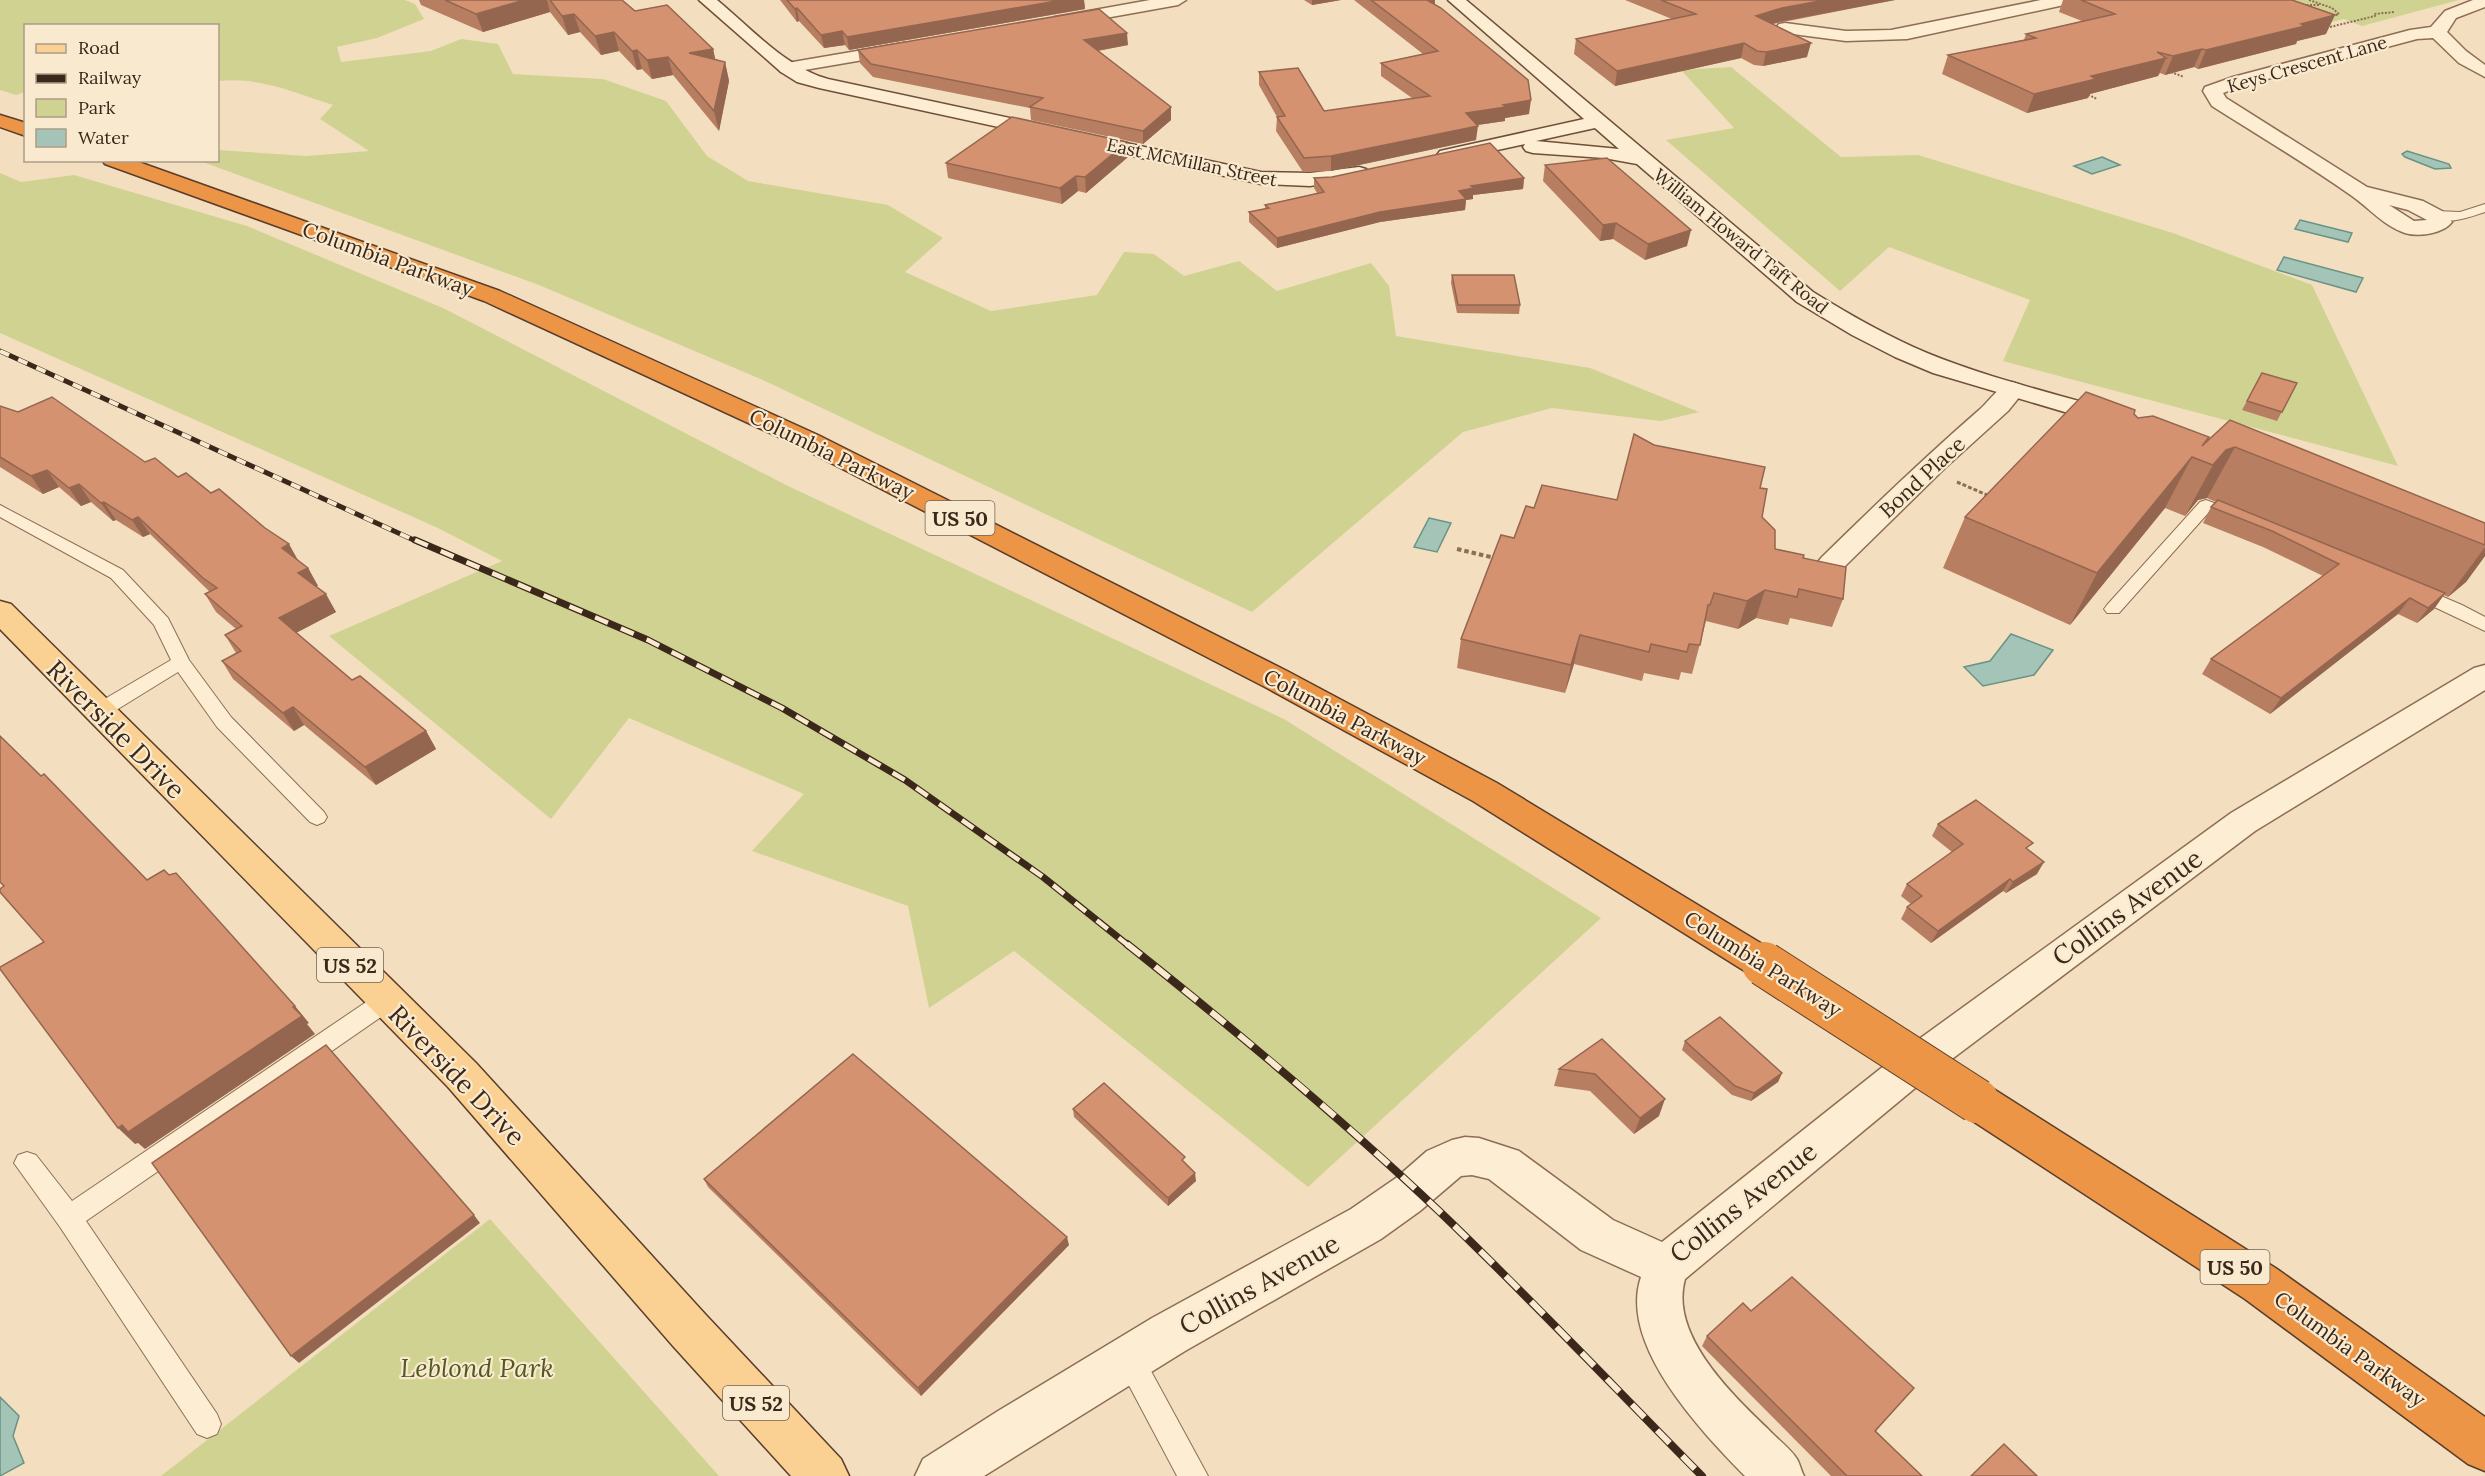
<svg xmlns="http://www.w3.org/2000/svg" width="2485" height="1476" font-family="Lora,serif">
  <rect width="100%" height="100%" fill="#f3dfbf"/>
  <g fill="#d0d292">
    <path d="M0 0H405L415 4 424 19 377 38 337 47 341 62 431 51 461 39 498 44 513 74 603 79 666 101 707 156 748 181 888 205 943 238 905 272 991 311 1097 295 1124 252 1154 254 1184 276 1239 261 1277 291 1371 263 1389 286 1396 336 1590 368 1699 412 1661 421 1552 408 1463 432 1252 612 765 381 539 285 200 161 218 160V150L306 156 369 151 320 119 333 105C292 92 261 77 218 81V26H26L25 92 16 95 0 90Z"/>
    <polygon points="2236,0 2459,0 2362,26 2344,19 2302,29"/>
    <polygon points="1731,67 1841,157 1918,155 2173,233 2312,285 2398,466 2003,361 2030,300 1889,247 1840,291 1666,140 1734,128 1681,70"/>
    <polygon points="0,173 21,182 74,175 247,226 443,308 786,485 1284,719 1601,918 1308,1187 1014,951 929,1008 908,906 752,851 804,794 629,718 551,819 329,636 502,561 438,528 0,333"/>
    <polygon points="490,1219 719,1476 161,1476"/>
  </g>
  <g fill="#a3c4b7" stroke="#699385" stroke-width="1.5">
    <polygon points="2407,151 2449,164 2451,168 2435,169 2405,157 2402,154"/>
    <polygon points="2102,157 2120,165 2092,174 2074,166"/>
    <polygon points="2300,220 2352,233 2348,242 2295,229"/>
    <polygon points="2284,257 2363,278 2356,292 2277,270"/>
    <polygon points="1429,518 1451,523 1437,552 1414,547"/>
    <polygon points="2011,634 2053,650 2034,675 1983,686 1964,667 1990,661"/>
    <polygon points="0,1397 19,1416 13,1436 24,1463 0,1476"/>
  </g>
  <g fill="none" stroke-linecap="round" stroke-linejoin="round">
    <g stroke="#8d6e55" stroke-width="2">
      <g id="lane">
        <path d="M2485 204V212C2470 217 2444 227 2430 215L2436 211 2460 212Z"/>
        <polygon points="2206,500 2241,513 2243,517 2235,522 2209,512 2119,613 2107,613 2104,609 2107,605 2200,502"/>
        <polygon points="0,505 123,570 168,618 189,660 231,717 324,812 327,817 324,822 317,825 310,822 217,727 178,672 105,717 98,719 91,717 88,712 91,707 171,660 154,625 111,578 0,517"/>
        <polygon points="2415,585 2462,605 2485,617 2485,631 2409,595 2406,591 2409,587"/>
        <polygon points="386,991 394,994 397,1001 394,1008 86,1221 217,1414 221,1424 217,1434 207,1438 197,1434 60,1227 14,1163 18,1155 27,1152 36,1155 72,1201 378,994"/>
        <polygon points="1129,1345 1139,1349 1208,1476 1177,1476 1115,1359 1119,1349"/>
      </g>
    </g>
    <g stroke="#8d6e55" stroke-width="3">
      <g id="street">
        <polygon points="1150,0 1186,0 1178,5 1061,26 1055,25 1052,21 1055,17 1061,16"/>
        <polygon points="2041,0 2072,0 2064,5 1907,39 1846,41 1785,33 1779,32 1776,28 1779,24 1785,23 1846,31 1891,30"/>
        <path d="M2473 0H2485V7L2456 18 2447 32 2466 51 2485 65V77L2459 63 2433 38 2417 39 2245 85 2223 93 2226 98 2367 187 2423 201 2442 211 2452 222C2443 234 2418 237 2405 233 2384 226 2369 208 2352 196 2307 164 2259 136 2212 106L2203 91 2205 87 2233 77 2410 30 2431 27 2445 11ZM2389 205 2408 210 2427 220 2414 221Z"/>
        <polygon points="904,43 910,44 913,48 910,52 787,73 781,72 778,68 781,64 787,63"/>
        <path d="M2012 382 2021 385 2025 390 2008 411 1945 468 1842 569 1832 572 1822 569 1817 563 1822 557C1873 507 1924 458 1978 411 1989 402 1998 386 2012 382Z"/>
        <path d="M2485 665V690L2255 831 1932 1074 1685 1279C1669 1335 1732 1394 1768 1429 1777 1439 1790 1448 1797 1459 1800 1464 1801 1471 1804 1476H1745C1702 1432 1618 1345 1641 1277L1581 1250 1489 1179 1472 1175 1461 1176 1420 1211 1381 1239 1185 1351 984 1476H915L923 1459 998 1411 1152 1318 1351 1209 1396 1178 1427 1151 1452 1140 1465 1137 1479 1138 1519 1151 1613 1220 1662 1242 1904 1050 2231 813 2474 668Z"/>
      </g>
    </g>
    <g stroke="#6f4f39" stroke-width="3">
      <g id="secondary">
        <path d="M699 0H717C750 27 786 68 828 79L1261 172 1310 173 1359 167 1366 169 1369 173 1366 177 1310 186 1261 184 819 88 797 82 781 72Z"/>
        <path d="M1448 0H1466L1813 292C1850 315 1887 336 1927 353 1990 379 2058 394 2124 414L2128 419 2124 424 2115 427 1933 373 1895 357 1852 335 1797 302 1637 164 1604 158 1533 153 1526 151 1523 147 1525 144 1447 161 1440 159 1437 155 1440 151 1584 119ZM1595 128 1619 149 1536 141Z"/>
      </g>
    </g>
    <g stroke="#5a3d2a" stroke-width="3">
      <polygon id="primary" points="0,601 11,604 476,1063 705,1314 841,1459 849,1476 791,1476 673,1346 448,1087 0,629"/>
    </g>
    <g stroke="#5a3d2a" stroke-width="3">
      <g id="highway">
        <polygon points="0,115 26,123 26,136 0,127"/>
        <polygon points="102,160 133,160 500,291 818,435 1287,671 1497,783 1777,953 1783,964 1777,975 1764,980 1751,975 1473,801 1265,687 800,447 484,301 105,164"/>
        <polygon points="1977,1083 1992,1088 2277,1269 2485,1417 2485,1471 2468,1464 2245,1299 1962,1114 1956,1101 1962,1088"/>
      </g>
    </g>
    <g stroke="#8d6e55" stroke-width="2" stroke-dasharray="2 1.5" stroke-linecap="butt">
      <polyline points="2309,0 2332,8 2339,14 2332,16"/>
      <polyline points="2303,5 2319,5"/>
      <polyline points="2330,27 2375,16 2374,14 2395,12"/>
      <polyline points="2171,72 2184,77"/>
      <polyline points="2085,93 2097,99"/>
    </g>
    <polyline stroke="#8d6e55" stroke-width="3" stroke-dasharray="4 2" stroke-linecap="butt" points="1957,482 1987,495"/>
    <polyline stroke="#8d6e55" stroke-width="4" stroke-dasharray="4.5 3" stroke-linecap="butt" points="1457,549 1495,558"/>
    <use href="#lane" fill="#fcedd3" fill-rule="evenodd"/>
    <use href="#street" fill="#fcedd3" fill-rule="evenodd"/>
    <use href="#secondary" fill="#fcedd3" fill-rule="evenodd"/>
    <use href="#primary" fill="#fad192" fill-rule="evenodd"/>
    <use href="#highway" fill="#ec9546" fill-rule="evenodd"/>
    <g stroke="#3b281b" stroke-width="5">
      <polyline id="rail-far2" points="0,351 418,542"/>
    </g>
    <g stroke="#3b281b" stroke-width="7">
      <polyline id="rail-far1" points="415,540 648,640 782,708 905,780 1043,877 1129,946"/>
    </g>
    <g stroke="#3b281b" stroke-width="8">
      <path id="rail" d="M1127 944C1235 1030 1341 1118 1440 1212 1530 1298 1615 1388 1702 1476"/>
    </g>
    <use href="#rail-far2" stroke="#f9eacf" stroke-width="4" stroke-dasharray="10" stroke-linecap="butt"/>
    <use href="#rail-far1" stroke="#f9eacf" stroke-width="4.5" stroke-dasharray="14" stroke-linecap="butt"/>
    <use href="#rail" stroke="#f9eacf" stroke-width="6" stroke-dasharray="18" stroke-linecap="butt"/>
    <g stroke="#5a3d2a" stroke-width="46" stroke-linecap="butt">
      <polyline id="highway-bridge" points="1764,964 1977,1101"/>
    </g>
    <use href="#highway-bridge" stroke="#ec9546" stroke-width="44"/>
  </g>
  <g fill="#b77e61">
    <polygon points="419,0 622,0 635,11 713,49 715,59 725,62 729,81 719,131 673,75 652,79 642,69 637,70 619,51 601,55 580,32 568,35 550,12 483,32 421,5"/>
    <polygon points="780,0 1084,0 1085,9 849,50 845,45 824,48 799,21 797,22"/>
    <polygon points="1304,0 1341,0 1312,5"/>
    <polygon points="1354,0 1435,0 1435,5 1529,114 1505,118 1505,121 1477,125 1476,140 1331,171 1303,172 1276,131 1277,117 1259,85 1259,72 1324,111 1412,98 1381,76 1381,63 1423,54"/>
    <polygon points="1625,0 1895,0 1773,24 1807,57 1763,66 1754,65 1741,58 1615,86 1574,54 1576,39 1672,19"/>
    <polygon points="2063,0 2292,0 2326,34 2297,41 2296,44 2198,69 2194,67 2165,75 2160,73 2158,76 2090,94 2088,98 2027,113 1942,74 1948,55 2024,40 2026,34 2082,21 2059,12"/>
    <polygon points="1128,45 1098,51 1171,120 1143,144 1031,120 1030,108 873,77 860,63 858,50"/>
    <polygon points="1128,157 1086,193 1078,191 1062,204 948,178 946,163"/>
    <polygon points="1545,165 1687,246 1645,260 1613,239 1600,241 1543,181"/>
    <polygon points="1314,178 1524,178 1523,189 1473,195 1473,199 1466,200 1465,210 1380,222 1277,248 1249,222 1249,212 1265,209 1265,205 1317,193 1314,188"/>
    <polygon points="1452,275 1520,305 1519,314 1457,313 1451,283"/>
    <polygon points="2262,373 2297,383 2277,421 2242,410"/>
    <polygon points="0,406 145,462 178,477 308,568 318,586 316,586 336,612 296,633 352,680 426,731 436,749 376,785 304,725 294,731 233,679 222,661 236,653 225,635 236,629 216,612 205,594 210,592 150,534 143,537 116,520 113,521 91,502 81,506 59,487 43,494 0,467"/>
    <polygon points="2134,414 2138,418 2209,437 2206,442 2230,420 2485,523 2485,556 2466,582 2448,597 2444,595 2434,609 2417,623 2398,614 2270,714 2202,674 2211,659 2323,576 2263,547 2203,523 2211,507 2216,502 2207,498 2198,500 2185,516 2165,508 2070,625 1943,568 1965,517"/>
    <polygon points="1654,445 1760,488 1762,517 1775,549 1803,558 1843,599 1832,627 1790,618 1788,625 1756,618 1738,629 1706,621 1692,674 1681,672 1679,680 1644,673 1642,681 1574,664 1565,693 1457,668 1461,639 1514,538 1534,508 1617,500"/>
    <polygon points="1938,824 2029,851 2037,874 2006,893 2003,891 1931,943 1901,919 1907,907 1911,904 1901,896 1907,884 1952,852 1932,836"/>
    <polygon points="1602,1039 1659,1116 1634,1134 1590,1091 1554,1086 1559,1069"/>
    <polygon points="1685,1041 1782,1073 1778,1082 1751,1101 1732,1095 1682,1050"/>
    <polygon points="1073,1109 1185,1163 1196,1181 1168,1206 1074,1117"/>
    <polygon points="704,1179 1069,1245 921,1396 708,1187"/>
    <polygon points="1751,1311 1914,1388 1876,1431 1922,1476 1831,1476 1702,1346 1707,1336"/>
  </g>
  <g fill="#95664f">
    <polygon points="524,0 547,0 550,12 483,32 476,14"/>
    <polygon points="1062,0 1084,0 1085,9 849,50 847,37"/>
    <polygon points="1312,0 1341,0 1312,5"/>
    <polygon points="1422,0 1435,0 1434,8"/>
    <polygon points="1825,0 1895,0 1779,22 1753,30 1756,16 1782,8"/>
    <polygon points="797,8 799,21 797,22 795,9"/>
    <polygon points="574,14 580,32 568,35 562,16"/>
    <polygon points="2335,15 2326,34 2297,41 2296,44 2198,69 2206,50"/>
    <polygon points="842,31 845,45 824,48 821,35"/>
    <polygon points="614,32 619,51 601,55 595,36"/>
    <polygon points="1127,33 1128,45 1085,53 1084,40"/>
    <polygon points="1744,43 1741,58 1615,86 1617,71"/>
    <polygon points="1811,43 1807,57 1763,66 1766,52"/>
    <polygon points="713,49 717,67 689,53"/>
    <polygon points="2202,49 2194,67 2165,75 2173,56"/>
    <polygon points="637,50 642,69 637,70 632,51"/>
    <polygon points="668,57 673,75 652,79 647,60"/>
    <polygon points="2166,58 2158,76 2090,94 2088,98 2027,113 2034,94 2091,76"/>
    <polygon points="725,62 729,81 719,131 714,111"/>
    <polygon points="1531,100 1529,114 1505,118 1505,121 1464,127 1466,113 1503,105"/>
    <polygon points="1171,107 1171,120 1143,144 1143,131"/>
    <polygon points="1478,126 1476,140 1331,171 1331,156"/>
    <polygon points="1127,142 1128,157 1086,193 1085,177"/>
    <polygon points="1076,176 1078,191 1062,204 1060,188"/>
    <polygon points="1524,178 1523,189 1473,195 1473,199 1466,200 1465,210 1380,222 1277,248 1277,238 1459,191 1471,186"/>
    <polygon points="1616,223 1613,239 1600,241 1603,225"/>
    <polygon points="1691,230 1687,246 1645,260 1648,244"/>
    <polygon points="2235,447 2207,498 2198,500 2185,516 2213,465 2226,450"/>
    <polygon points="2192,457 2165,508 2070,625 2097,573"/>
    <polygon points="47,470 59,487 43,494 31,476"/>
    <polygon points="79,484 91,502 81,506 69,488"/>
    <polygon points="104,502 116,520 113,521 101,503"/>
    <polygon points="138,517 150,534 143,537 132,520"/>
    <polygon points="289,544 299,562 282,548"/>
    <polygon points="2485,547 2485,556 2466,582 2448,597"/>
    <polygon points="308,568 318,586 308,590 298,573"/>
    <polygon points="1765,590 1756,618 1738,629 1747,601"/>
    <polygon points="2445,593 2434,609 2417,623 2428,608"/>
    <polygon points="326,594 336,612 290,636 279,618"/>
    <polygon points="2410,598 2398,614 2270,714 2281,698"/>
    <polygon points="1580,635 1574,664 1565,693 1571,665"/>
    <polygon points="293,707 304,725 294,731 283,713"/>
    <polygon points="426,731 436,749 376,785 365,767"/>
    <polygon points="2044,862 2037,874 2006,893 2013,882"/>
    <polygon points="2010,879 2003,891 1931,943 1938,931"/>
    <polygon points="295,1006 309,1023 307,1024 315,1034 145,1149 138,1143 135,1144 118,1128"/>
    <polygon points="1782,1073 1778,1082 1751,1101 1754,1093"/>
    <polygon points="1665,1099 1659,1116 1634,1134 1640,1118"/>
    <polygon points="1195,1173 1196,1181 1168,1206 1168,1198"/>
    <polygon points="474,1215 480,1223 299,1363 291,1356"/>
    <polygon points="1067,1237 1069,1245 921,1396 918,1388"/>
  </g>
  <g fill="#d59271" stroke="#95664f" stroke-width="1.5">
    <polygon points="445,0 524,0 476,14"/>
    <polygon points="550,0 622,0 635,11 667,5 713,49 689,53 725,62 714,111 668,57 647,60 637,50 632,51 614,32 595,36 574,14 562,16"/>
    <polygon points="787,0 1062,0 847,37 842,31 821,35 797,8 795,9"/>
    <polygon points="1371,0 1427,0 1441,8 1528,80 1531,100 1503,105 1506,107 1466,113 1478,126 1331,156 1304,158 1277,117 1285,116 1259,72 1298,68 1324,111 1430,96 1381,63 1438,51"/>
    <polygon points="1661,0 1825,0 1782,8 1756,16 1811,43 1766,52 1757,51 1744,43 1617,71 1576,39 1696,14"/>
    <polygon points="2081,0 2292,0 2335,15 2301,24 2305,26 2206,50 2202,49 2173,56 2157,52 2166,58 2091,76 2096,79 2034,94 1948,55 2036,38 2026,34 2115,14"/>
    <polygon points="1099,9 1127,33 1084,40 1171,107 1143,131 1030,107 1043,98 871,64 858,50"/>
    <polygon points="1012,117 1127,142 1085,177 1076,176 1060,188 946,163"/>
    <polygon points="1490,143 1524,178 1471,186 1474,188 1459,191 1466,199 1380,212 1277,238 1249,212 1269,208 1265,205 1324,192 1314,178 1332,177"/>
    <polygon points="1607,158 1691,230 1648,244 1616,223 1603,225 1545,165"/>
    <polygon points="1452,275 1514,275 1520,305 1458,305"/>
    <polygon points="2262,373 2297,383 2282,412 2247,401"/>
    <polygon points="2086,392 2135,410 2134,414 2138,418 2153,416 2209,437 2202,446 2230,420 2485,523 2485,545 2235,447 2226,450 2213,465 2192,457 2097,573 1965,517"/>
    <polygon points="52,397 145,462 155,458 178,477 186,473 211,493 219,489 265,528 289,544 282,548 308,568 298,573 326,594 279,618 352,680 360,676 426,731 365,767 293,707 283,713 222,661 241,651 225,635 242,626 205,594 217,588 203,578 138,517 132,520 104,502 101,503 79,484 69,488 47,470 31,476 0,457 0,406 18,412"/>
    <polygon points="1634,434 1654,445 1765,467 1760,488 1767,489 1762,517 1775,530 1775,549 1804,555 1803,558 1846,567 1843,599 1799,589 1797,597 1765,590 1747,601 1714,593 1710,605 1708,605 1700,645 1689,644 1687,652 1651,644 1649,652 1580,635 1571,665 1461,639 1501,535 1514,538 1526,506 1534,508 1542,485 1617,500"/>
    <polygon points="2218,500 2445,593 2428,608 2410,598 2281,698 2211,659 2339,564 2272,531 2211,507"/>
    <polygon points="0,736 41,776 44,774 147,880 164,870 169,875 176,873 295,1006 293,1007 302,1016 128,1132 122,1125 118,1128 0,969 0,967 44,942 0,892 0,889 4,886 0,882"/>
    <polygon points="1976,800 2033,843 2026,848 2044,862 2013,882 2010,879 1938,931 1907,907 1922,896 1907,884 1963,844 1938,824"/>
    <polygon points="1720,1017 1782,1073 1754,1093 1735,1086 1685,1041"/>
    <polygon points="1602,1039 1665,1099 1640,1118 1595,1074 1559,1069"/>
    <polygon points="326,1045 474,1215 291,1356 152,1163"/>
    <polygon points="853,1054 1067,1237 918,1388 704,1179"/>
    <polygon points="1104,1083 1185,1157 1182,1160 1195,1173 1168,1198 1073,1109"/>
    <polygon points="1792,1277 1914,1388 1875,1431 1922,1476 1847,1476 1707,1336 1743,1303 1751,1311"/>
    <polygon points="2004,1444 2037,1476 1971,1476"/>
  </g>
  <g text-anchor="middle" dominant-baseline="central" stroke-width="4.5" stroke-linejoin="round" paint-order="stroke">
    <g font-size="18" fill="#3b281b" stroke="#f9eacf">
      <text transform="translate(2307 64) rotate(-16)">Keys Crescent Lane</text>
      <text transform="translate(1192 162) rotate(12)">East McMillan Street</text>
      <text transform="translate(1741 241) rotate(39)">William Howard Taft Road</text>
    </g>
    <g fill="#f9eacf" stroke="#746251" stroke-width="1.5">
      <rect x="925.5" y="501" width="69" height="34" rx="4.5"/>
      <rect x="317" y="948" width="66" height="34" rx="4.5"/>
      <rect x="2200.5" y="1250" width="69" height="34" rx="4.5"/>
      <rect x="723" y="1386" width="66" height="34" rx="4.5"/>
    </g>
    <g font-size="20" font-weight="bold" fill="#3b281b">
      <text x="960" y="518">US 50</text>
      <text x="350" y="965">US 52</text>
      <text x="2235" y="1267">US 50</text>
      <text x="756" y="1403">US 52</text>
    </g>
    <g font-size="21" fill="#3b281b" stroke="#f9eacf">
      <text transform="translate(388 259) rotate(20)">Columbia Parkway</text>
      <text transform="translate(832 454) rotate(26)">Columbia Parkway</text>
      <text transform="translate(1922 477) rotate(-43)">Bond Place</text>
      <text transform="translate(1345 717) rotate(28)">Columbia Parkway</text>
      <text transform="translate(1763 964) rotate(32)">Columbia Parkway</text>
      <text transform="translate(2350 1349) rotate(36)">Columbia Parkway</text>
    </g>
    <g font-size="26" fill="#3b281b" stroke="#f9eacf">
      <text transform="translate(116 729) rotate(45)">Riverside Drive</text>
      <text transform="translate(2127 907) rotate(-36)">Collins Avenue</text>
      <text transform="translate(457 1075) rotate(46)">Riverside Drive</text>
      <text transform="translate(1743 1202) rotate(-38)">Collins Avenue</text>
      <text transform="translate(1259 1284) rotate(-29)">Collins Avenue</text>
    </g>
    <g font-size="26" font-style="italic" fill="#505a20" stroke="#f9eacf">
      <text x="477" y="1367">Leblond Park</text>
    </g>
  </g>
  <rect x="24" y="24" width="195" height="138" fill="#f9eacf" stroke="#ad9c87" stroke-width="1.5"/>
  <rect x="36" y="44" width="30" height="9" fill="#fad192" stroke="#ad9c87" stroke-width="1.5"/>
  <text x="78" y="54" font-size="18" fill="#3b281b">Road</text>
  <rect x="36" y="74" width="30" height="9" fill="#3b281b" stroke="#ad9c87" stroke-width="1.5"/>
  <text x="78" y="84" font-size="18" fill="#3b281b">Railway</text>
  <rect x="36" y="99" width="30" height="18" fill="#d0d292" stroke="#ad9c87" stroke-width="1.5"/>
  <text x="78" y="114" font-size="18" fill="#3b281b">Park</text>
  <rect x="36" y="129" width="30" height="18" fill="#a3c4b7" stroke="#ad9c87" stroke-width="1.5"/>
  <text x="78" y="144" font-size="18" fill="#3b281b">Water</text>
</svg>
